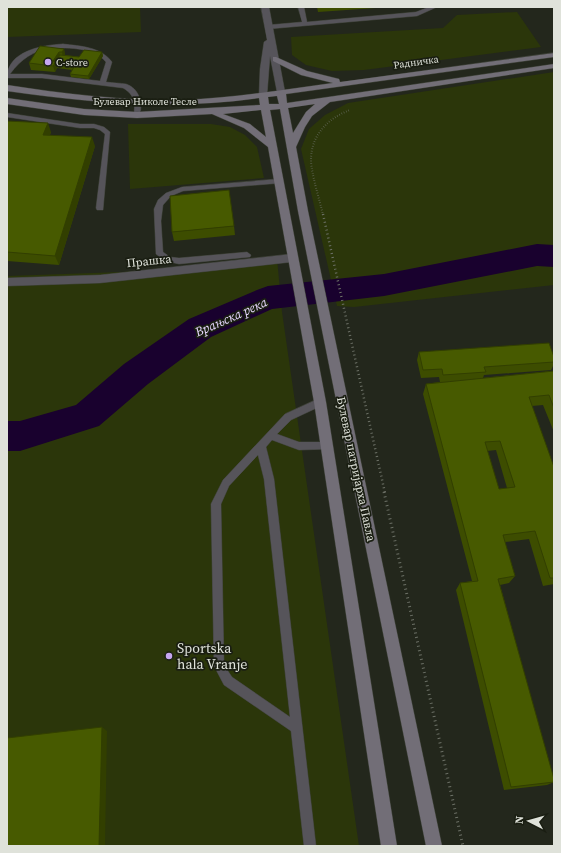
<svg xmlns="http://www.w3.org/2000/svg" width="561" height="853" font-family="'Source Serif 4',serif">
  <rect width="100%" height="100%" fill="#23271c"/>
  <g fill="#2b360a">
    <polygon points="7,7 140,7 141,32 7,37"/>
    <polygon points="517,12 541,47 364,70 332,71 306,65 292,55 291,37 443,28 457,15"/>
    <polygon points="554,72 554,285 354,307 337,306 301,149 309,129 325,115 348,103"/>
    <polygon points="128,124 211,124 230,127 245,135 257,147 264,178 130,189"/>
    <polygon points="277,258 282,312 359,846 7,846 7,276 150,271"/>
  </g>
  <g fill="none" stroke-linecap="round" stroke-linejoin="round">
    <polygon fill="#19012e" fill-rule="evenodd" points="537,244 554,245 554,267 537,266 384,296 272,309 211,337 148,384 99,426 20,451 7,451 7,421 20,421 76,405 124,364 189,319 257,290 268,286 384,274"/>
    <g stroke="#3d4137" stroke-width="1">
      <g id="lane">
        <polygon points="298,7 304,7 307,22 416,12 429,7 437,7 417,16 268,29 265,27 268,25 302,22"/>
        <path d="M63 44C81 46 101 47 112 62L106 82C113 83 120 83 126 84 139 88 144 104 139 116L137 117 134 115C135 103 135 95 123 88L42 78H7C7 51 42 45 63 44ZM51 48C69 48 94 47 106 62L100 81 42 74H10C21 59 33 51 51 48Z"/>
        <polygon points="7,113 80,124 94,124 104,127 110,132 103,210 97,210 96,208 105,134 100,130 94,128 80,128 7,117"/>
        <polygon points="279,179 283,181 282,183 183,191 171,196 163,205 161,221 163,252 170,257 179,258 247,252 251,255 250,257 179,264 165,261 156,254 154,209 158,200 166,193 182,187"/>
        <path d="M320 398 323 399 324 402 323 405 291 420 277 434 299 442H327L330 443 332 446 330 449 299 450 272 440 266 447 274 479 316 846H304L291 731 224 685 214 666 211 504 223 480 285 414ZM258 455 264 479 290 717 232 677 224 665 221 504 229 486Z"/>
      </g>
    </g>
    <g stroke="#3d4137" stroke-width="1">
      <g id="street">
        <polygon points="261,7 269,7 285,92 281,95 277,92 270,56 267,95 263,98 259,95 260,69 264,42 267,40"/>
        <polygon points="292,254 296,255 297,258 296,261 292,262 100,283 7,286 7,278 100,275"/>
      </g>
    </g>
    <g stroke="#3d4137" stroke-width="1">
      <path id="secondary" d="M554 53V57L286 94 287 103 554 64V68L330 102 312 116 305 127 296 147 308 211 442 846H426L298 211 280 109 270 110 326 402 397 846H381L314 402 268 147 244 128 212 114 137 118 84 115 7 104V98L84 109 137 112 260 105 259 98C174 110 91 103 7 91V85C65 94 124 101 182 100 233 98 283 90 333 83L301 75 273 61V57H276L307 71 339 79 340 82ZM277 96 279 104H269L268 97ZM315 104 306 112 293 133 288 108ZM261 110 266 137 250 124 223 114Z"/>
    </g>
    <path stroke="#6c7066" stroke-width="2" stroke-dasharray="0.5 2" stroke-linecap="butt" d="M323 215C320 201 311 173 311 160 311 135 328 118 350 110"/>
    <polyline stroke="#6c7066" stroke-width="2.5" stroke-dasharray="1 3" stroke-linecap="butt" points="323,214 385,493"/>
    <polyline stroke="#6c7066" stroke-width="3" stroke-dasharray="1 3.5" stroke-linecap="butt" points="384,492 463,846"/>
    <use href="#lane" fill="#56545a" fill-rule="evenodd"/>
    <use href="#street" fill="#56545a" fill-rule="evenodd"/>
    <use href="#secondary" fill="#726e77" fill-rule="evenodd"/>
  </g>
  <g fill="#3d4d00" fill-rule="evenodd">
    <polygon points="317,7 390,7 318,12"/>
    <polygon points="64,49 65,55 79,57 102,52 103,56 89,79 71,77 70,74 72,70 57,68 55,72 31,70 29,63"/>
    <polygon points="7,121 51,132 50,135 95,146 59,265 7,261"/>
    <polygon points="234,226 235,235 174,241 172,232"/>
    <path d="M419 352 554 357V364L551 370 484 375 483 378 554 371V432L543 405 532 406 554 467V584L543 586 529 539 505 542 515 576 509 583 500 585 554 782 547 785 504 790 456 590 460 583 472 581 423 394 426 384 440 382 439 377 421 378 417 360ZM496 450 507 488 499 489 487 451Z"/>
  </g>
  <g fill="#323f00">
    <polygon points="64,49 65,55 63,58 62,52"/>
    <polygon points="59,52 61,58 56,65 57,68 55,72 53,66 53,61"/>
    <polygon points="102,52 103,56 89,79 88,76"/>
    <polygon points="48,123 51,132 46,144 43,135"/>
    <polygon points="92,137 95,146 59,265 55,256"/>
    <polygon points="102,727 107,731 105,846 99,846"/>
  </g>
  <g fill="#475a00" stroke="#323f00" fill-rule="evenodd">
    <polygon points="40,46 64,49 62,52 59,52 53,61 56,62 53,66 29,63"/>
    <polygon points="84,50 102,52 88,76 70,74 74,67 56,65 56,62 54,64 60,55 79,57"/>
    <polygon points="7,121 48,123 43,135 92,137 55,256 7,252"/>
    <polygon points="229,190 234,226 172,232 170,196"/>
    <polygon points="549,343 554,357 554,362 484,367 486,372 443,375 442,369 423,370 419,352"/>
    <path d="M554 371V408L549 395 529 397 554 467V578H550L535 531 503 535 515 576 498 579 554 779V782L511 787 460 583 478 581 426 384ZM500 441 515 487 499 489 485 442Z"/>
    <polygon points="102,727 99,846 7,846 7,738"/>
  </g>
  <g fill="#c6a6f0" stroke="#1a1e12" stroke-width="1.5">
    <circle cx="48" cy="62" r="4"/>
    <circle cx="169" cy="656" r="4"/>
  </g>
  <g text-anchor="middle" dominant-baseline="central" stroke-width="3.5" stroke-linejoin="round" paint-order="stroke">
    <g font-size="10" fill="#dfe2da" stroke="#1a1e12" text-anchor="start">
      <text x="56" y="62">C-store</text>
    </g>
    <g font-size="10" fill="#dfe2da" stroke="#1a1e12">
      <text transform="translate(416 62) rotate(-8)">Радничка</text>
      <text x="145" y="101">Булевар Николе Тесле</text>
    </g>
    <g font-size="12" fill="#dfe2da" stroke="#1a1e12">
      <text transform="translate(149 261) rotate(-6)">Прашка</text>
      <text transform="translate(356 469) rotate(78)">Булевар патријарха Павла</text>
    </g>
    <g font-size="13" font-style="italic" fill="#e8d8ff" stroke="#1a1e12">
      <text transform="translate(231 317) rotate(-24)">Врањска река</text>
    </g>
    <g font-size="14" fill="#dfe2da" stroke="#1a1e12" text-anchor="start">
      <text x="177" y="648">Sportska<tspan x="177" dy="16">hala Vranje</tspan></text>
    </g>
  </g>
  <rect width="561" height="853" fill="none" stroke="#dfe2da" stroke-width="16"/>
  <g transform="translate(529 821) rotate(276)" stroke="#1a1e12" stroke-width="3" paint-order="stroke">
  <path d="M0-3L7 15L0 10L-7 15Z" fill="#dfe2da"/>
  <text y="-6" font-size="11" font-weight="bold" text-anchor="middle" fill="#dfe2da">N</text>
  </g>
</svg>
